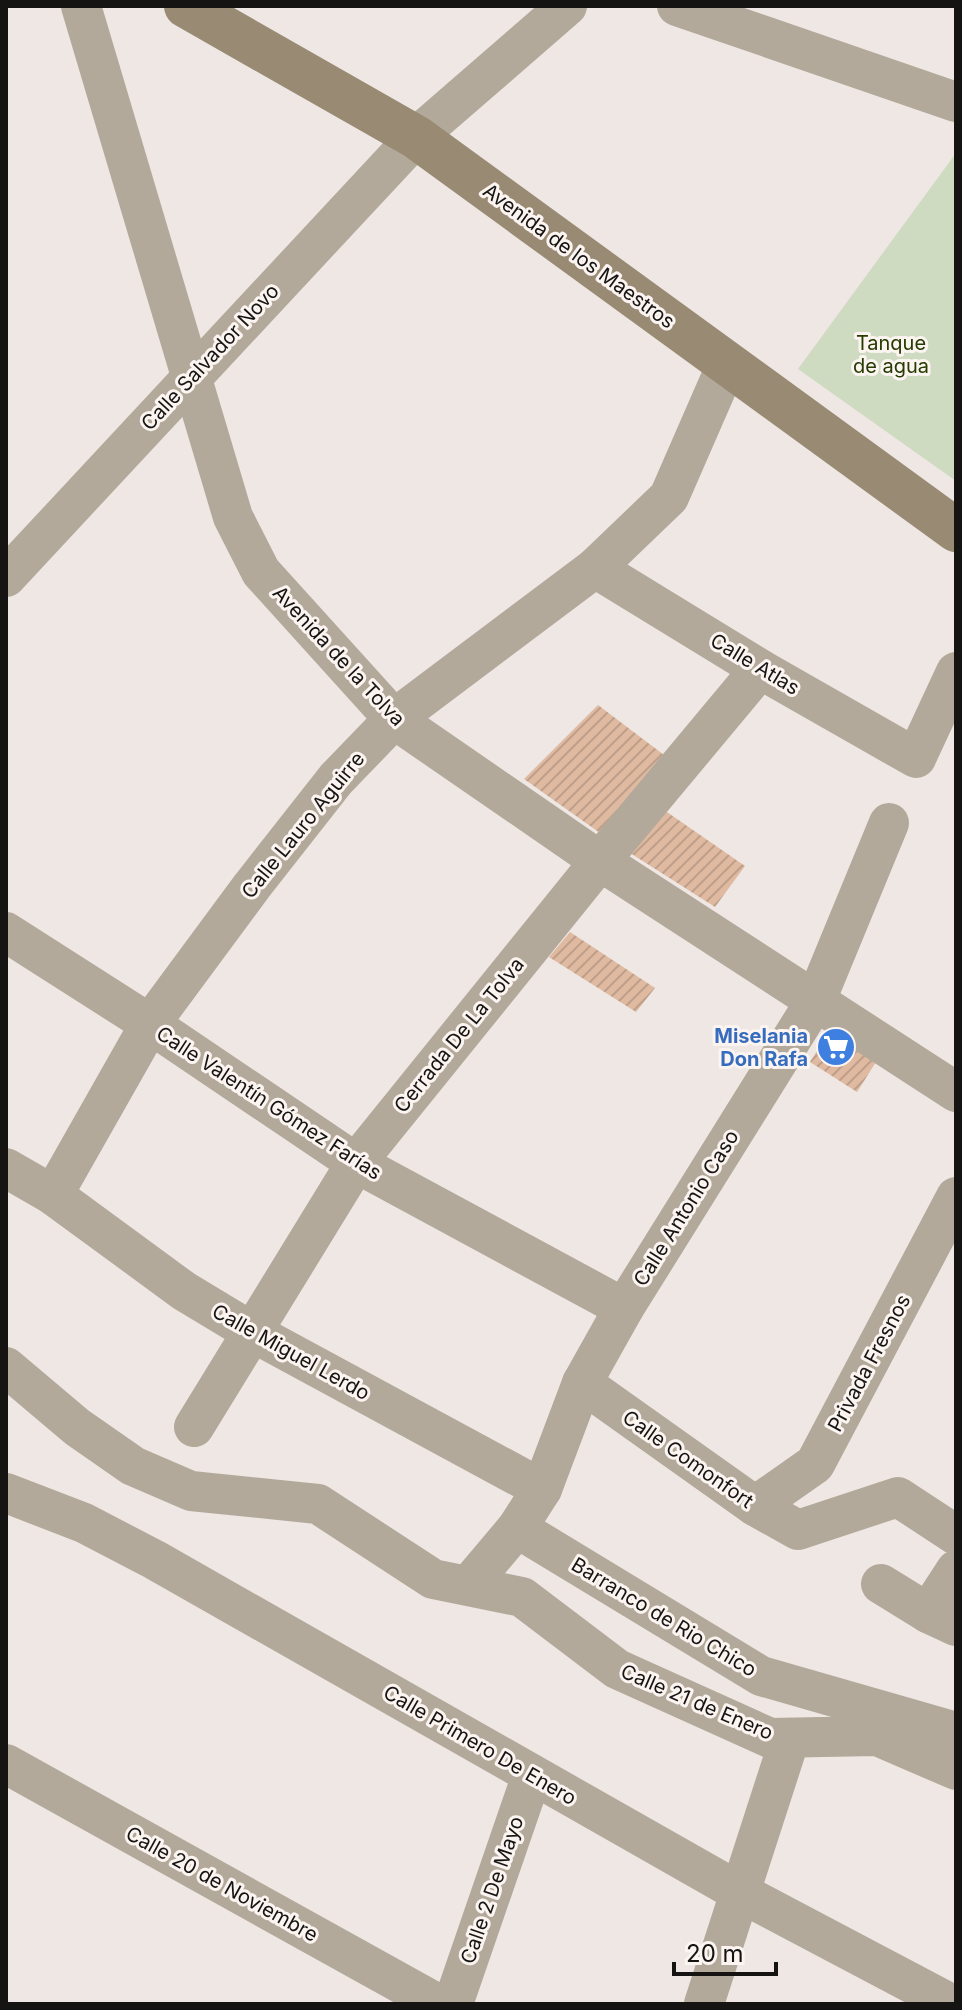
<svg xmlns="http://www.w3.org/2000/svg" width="962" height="2010" font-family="Inter,sans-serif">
  <defs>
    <pattern id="building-hatch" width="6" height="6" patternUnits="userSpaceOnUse" patternTransform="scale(2)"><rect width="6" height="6" fill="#dfbaa1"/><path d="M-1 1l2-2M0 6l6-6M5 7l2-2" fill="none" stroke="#bf9f8a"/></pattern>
  </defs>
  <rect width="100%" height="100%" fill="#eee7e3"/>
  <polygon fill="#cedbc1" points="956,153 956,481 798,369"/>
  <g fill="url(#building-hatch)">
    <polygon points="598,705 668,758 600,833 524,779"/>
    <polygon points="664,810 745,866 715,907 627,851"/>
    <polygon points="570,932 655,988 636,1012 549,957"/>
    <polygon points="829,1032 876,1062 857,1092 810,1062"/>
  </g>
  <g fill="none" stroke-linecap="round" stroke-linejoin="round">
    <g stroke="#b3a99a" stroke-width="40">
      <polyline points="81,6 233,517 261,572 394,719 600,861 956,1092"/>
      <polyline points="677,6 956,102"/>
      <polyline points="595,568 760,669 916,758 956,672"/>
      <polyline points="6,577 416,137 567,6"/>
      <polyline points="6,932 150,1024 356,1163 624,1308"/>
      <polyline points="6,1168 53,1195 184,1291 252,1332 542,1489"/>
      <polyline points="53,1195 150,1024 252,886 336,779 394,719 595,568 669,497 727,364"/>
      <polyline points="6,1367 77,1427 133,1466 191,1491 318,1504 433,1579 522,1597 617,1669 770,1738 877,1736 956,1770"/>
      <polyline points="582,1383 755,1506 798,1530 898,1497 956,1535"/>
      <polyline points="194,1427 356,1163 600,861 760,669"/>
      <polyline points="6,1493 84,1523 155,1560 741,1893 951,2004"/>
      <polyline points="755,1506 815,1464 956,1197"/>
      <polyline points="517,1528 761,1676 956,1732"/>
      <polyline points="881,1584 928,1613 956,1626"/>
      <polyline points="469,1585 517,1528 542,1489 582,1383 624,1308 816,1000 889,823"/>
      <polyline points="928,1613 956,1570"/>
      <polyline points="6,1764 438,2004"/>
      <polyline points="453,2004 532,1775"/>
      <polyline points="704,2004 790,1738"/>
    </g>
    <polyline stroke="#998a74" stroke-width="44" points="186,6 416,137 956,530"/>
  </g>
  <defs>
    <g id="supermarket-disc" transform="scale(2)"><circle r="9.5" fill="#3f7fe0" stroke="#fbf4f0"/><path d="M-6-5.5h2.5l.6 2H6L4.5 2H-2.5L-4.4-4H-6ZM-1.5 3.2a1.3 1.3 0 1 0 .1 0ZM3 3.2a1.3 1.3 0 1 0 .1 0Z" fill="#fff"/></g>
  </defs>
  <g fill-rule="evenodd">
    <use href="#supermarket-disc" x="836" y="1047"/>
  </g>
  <g text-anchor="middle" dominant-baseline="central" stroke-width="6" stroke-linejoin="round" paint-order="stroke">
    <g font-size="20" fill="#161412" stroke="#fbf4f0">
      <text transform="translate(579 256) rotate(36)">Avenida de los Maestros</text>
      <text transform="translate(210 357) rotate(-47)">Calle Salvador Novo</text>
      <text transform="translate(339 656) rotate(47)">Avenida de la Tolva</text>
      <text transform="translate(755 664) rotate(31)">Calle Atlas</text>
      <text transform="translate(303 825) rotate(-51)">Calle Lauro Aguirre</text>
      <text transform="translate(459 1035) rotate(-51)">Cerrada De La Tolva</text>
      <text transform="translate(269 1103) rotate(33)">Calle Valentín Gómez Farías</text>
      <text transform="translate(686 1208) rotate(-58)">Calle Antonio Caso</text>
      <text transform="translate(291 1352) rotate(29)">Calle Miguel Lerdo</text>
      <text transform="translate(869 1363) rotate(-62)">Privada Fresnos</text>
      <text transform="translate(688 1459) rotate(35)">Calle Comonfort</text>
      <text transform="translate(664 1617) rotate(31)">Barranco de Rio Chico</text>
      <text transform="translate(697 1702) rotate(23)">Calle 21 de Enero</text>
      <text transform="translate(480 1745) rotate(30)">Calle Primero De Enero</text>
      <text transform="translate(222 1884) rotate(29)">Calle 20 de Noviembre</text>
      <text transform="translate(492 1890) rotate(-71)">Calle 2 De Mayo</text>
    </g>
    <g font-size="20" fill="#253b00" stroke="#fbf4f0">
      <text x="891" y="343">Tanque<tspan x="891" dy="23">de agua</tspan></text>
    </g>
    <g font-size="20" font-weight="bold" fill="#366cbe" stroke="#fbf4f0" text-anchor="end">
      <text x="808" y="1036">Miselania<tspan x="808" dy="23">Don Rafa</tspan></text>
    </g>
  </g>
  <rect width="962" height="2010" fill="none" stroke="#161412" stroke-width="16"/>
  <path d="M674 1962v12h102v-12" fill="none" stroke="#161412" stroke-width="4"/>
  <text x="686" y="1962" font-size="24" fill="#161412" stroke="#fbf4f0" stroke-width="6" paint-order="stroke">20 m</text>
</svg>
